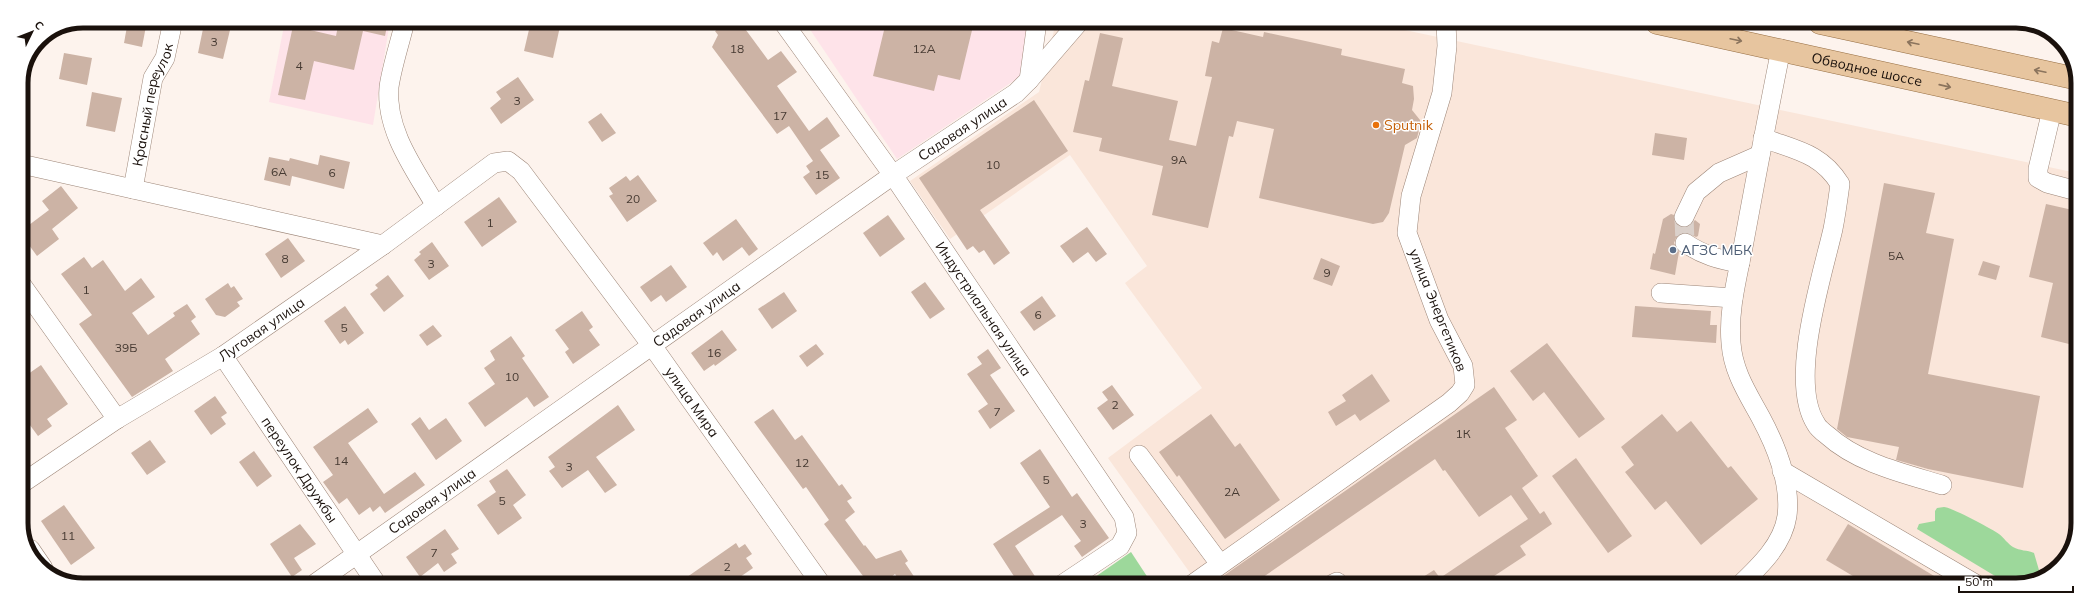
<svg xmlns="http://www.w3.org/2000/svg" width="2099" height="606" font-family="Mulish,sans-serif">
  <rect width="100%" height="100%" fill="#fdf3ed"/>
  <g fill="#fee3e9">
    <polygon points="285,21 390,21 373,125 269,102"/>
    <polygon points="805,22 1028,22 1021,76 897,159"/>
  </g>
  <polygon fill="#fae6da" points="1056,22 1367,22 2077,173 2076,539 2054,572 2016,585 1198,584 1108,458 1202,388 1125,283 1147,266 1070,155 950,239 910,181 1039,92"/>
  <g fill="#9dd89b">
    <path d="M1944 507C1951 507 1992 529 1999 534 2004 538 2008 544 2013 547 2020 551 2027 550 2034 553L2041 577 2016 585H2010L1917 529 1919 524 1935 521V511L1937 508Z"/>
    <polygon points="1131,552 1152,584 1085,584"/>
  </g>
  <g fill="#ccb3a5">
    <polygon points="128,21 147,21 142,47 124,43"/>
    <polygon points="339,21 388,21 385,36 363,31 354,70 314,61 305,100 278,95 293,26 336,36"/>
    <polygon points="531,21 561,22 553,58 524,51"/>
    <polygon points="727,22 730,27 743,26 768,60 781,51 797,72 777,86 809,131 827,117 840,136 820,150 840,178 816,195 803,177 810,172 806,166 813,161 789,126 777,134 712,47 718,35 715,31"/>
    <polygon points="886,22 974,22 960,80 938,75 934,91 873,76"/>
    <polygon points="204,24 230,30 223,59 198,53"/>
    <polygon points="1223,28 1263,37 1264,32 1342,49 1341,55 1405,69 1402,83 1413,86 1414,99 1412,110 1420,120 1420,126 1417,138 1405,145 1389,213 1383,222 1373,224 1259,198 1274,129 1237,121 1233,137 1229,136 1208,228 1152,215 1163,166 1099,151 1102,138 1073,132 1085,80 1089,81 1100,33 1123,38 1112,86 1178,101 1169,140 1196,146 1212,77 1205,76 1212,41 1219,43"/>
    <polygon points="64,53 92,58 87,85 59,79"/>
    <polygon points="518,77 534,100 501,124 490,108 501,99 496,92"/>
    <polygon points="92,92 122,98 115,132 86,126"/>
    <polygon points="1034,100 1068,151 980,210 1010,253 994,265 984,250 979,253 973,246 967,250 919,178"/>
    <polygon points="601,113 616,133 602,142 588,122"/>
    <polygon points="1655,133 1687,138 1684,160 1652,155"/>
    <polygon points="320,155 350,162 344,189 292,176 290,186 264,180 269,157 289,161 290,158 318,165"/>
    <polygon points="638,175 657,201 627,222 609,196 613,194 609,188 626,176 630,181"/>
    <polygon points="1884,183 1935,193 1926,233 1954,239 1928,374 2040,396 2023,488 1928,469 1900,461 1896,460 1899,447 1847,437 1837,429"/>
    <polygon points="61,186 78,208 52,229 59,239 37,256 21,234 21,231 49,210 42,201"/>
    <polygon points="499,197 517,222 482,247 464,222"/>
    <polygon points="2046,204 2077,211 2077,346 2041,337 2053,283 2029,277"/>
    <polygon points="1671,214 1674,215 1675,223 1680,227 1690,226 1695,220 1700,224 1698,236 1696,237 1685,232 1676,238 1674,243 1679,252 1675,275 1650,269 1653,253 1655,254 1663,219"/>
    <polygon points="888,215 905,239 880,257 863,233"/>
    <polygon points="736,219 758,249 749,256 742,247 723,261 717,252 713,256 703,243"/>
    <polygon points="1087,227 1107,254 1096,262 1088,252 1073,263 1060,246"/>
    <polygon points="288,238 305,261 281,278 265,254"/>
    <polygon points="432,242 449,266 429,280 414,260 421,254 419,252"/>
    <polygon points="84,257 92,268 103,260 125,291 141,278 155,297 132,313 148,335 175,316 173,313 187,304 196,317 191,321 200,334 165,359 173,371 132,397 79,324 92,315 61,274"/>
    <polygon points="1321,258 1340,266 1332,286 1313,279"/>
    <polygon points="1983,261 2000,266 1996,280 1978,275"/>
    <polygon points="671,265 687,287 666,302 661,295 651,302 640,287"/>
    <polygon points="388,275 404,296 384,312 370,294 378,288 375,285"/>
    <polygon points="925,282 945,309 930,319 911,292"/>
    <polygon points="228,283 231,288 234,286 243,299 237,302 240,306 225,317 216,315 205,299"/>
    <polygon points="784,292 797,311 772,329 758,309"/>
    <polygon points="1042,296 1056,316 1034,331 1020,312"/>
    <polygon points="345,306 364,333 348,345 345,340 340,344 324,321"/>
    <polygon points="1635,306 1711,311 1710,325 1717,325 1716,343 1632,337"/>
    <polygon points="582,311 593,327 589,330 600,345 573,364 565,352 569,349 555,330"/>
    <polygon points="433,325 442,336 427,346 419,335"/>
    <polygon points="722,330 737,350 715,366 714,364 704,371 691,353"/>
    <polygon points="511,336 525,356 522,358 549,397 534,407 527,397 485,427 468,403 495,384 484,368 495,360 490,351"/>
    <polygon points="1547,343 1605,419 1579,438 1544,392 1533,401 1510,371"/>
    <polygon points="816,344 824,354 807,367 799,356"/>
    <polygon points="988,349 1001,368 990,375 1015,411 990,429 978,411 988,404 967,374 982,364 977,357"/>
    <polygon points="41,365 68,404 47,419 52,426 38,436 21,413 21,379"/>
    <polygon points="1372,374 1390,401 1360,421 1355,414 1336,426 1328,412 1346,401 1342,395"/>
    <polygon points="1112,385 1134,415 1113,430 1097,408 1108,400 1102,392"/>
    <polygon points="1494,387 1517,420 1505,428 1538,476 1522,488 1540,514 1544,511 1552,524 1520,546 1526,555 1482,584 1412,584 1434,570 1440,578 1528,519 1511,495 1479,517 1445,470 1443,471 1435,459 1253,584 1222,584 1219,579"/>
    <polygon points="215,396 227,413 221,417 226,424 211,435 194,411"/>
    <polygon points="618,405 635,430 596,457 617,485 605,493 588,470 562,488 549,471 555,467 548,457"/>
    <polygon points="368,408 378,422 348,443 384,494 415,472 425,485 385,513 380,506 373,512 370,507 359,515 347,498 339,504 323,482 333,475 313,447"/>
    <polygon points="773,409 795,440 802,435 839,486 842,484 852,498 847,501 855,512 845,520 864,546 865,545 876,559 901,550 908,561 905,563 915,578 906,584 902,584 895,574 882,584 869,584 824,524 829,520 806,487 803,489 754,422"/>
    <polygon points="1211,414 1235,447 1240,443 1280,500 1225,539 1179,475 1177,477 1159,452"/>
    <polygon points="1662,414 1677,432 1691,421 1728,468 1731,466 1758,499 1701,545 1666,501 1655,510 1625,472 1634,465 1621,447"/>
    <polygon points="420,417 429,430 446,418 462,441 436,460 411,424"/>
    <polygon points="150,440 166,462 147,475 131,453"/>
    <polygon points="1040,449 1072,497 1077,493 1109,538 1082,557 1074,546 1081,541 1062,515 1015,546 1040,584 1019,584 993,544 1050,507 1020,463"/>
    <polygon points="254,451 272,476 257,487 239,462"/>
    <polygon points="1576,458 1632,536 1608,553 1552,476"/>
    <polygon points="507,469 526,495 513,505 522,518 498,535 477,505 496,492 489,481"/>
    <polygon points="64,505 95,548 71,565 41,521"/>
    <polygon points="300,524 316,544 294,558 302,570 292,577 270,544"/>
    <polygon points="1848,524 1949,585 1868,585 1826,560"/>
    <polygon points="445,529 459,549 451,554 457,563 444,572 438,563 420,577 406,557"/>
    <polygon points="736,543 739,548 745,544 752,554 746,558 753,568 730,584 677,584"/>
  </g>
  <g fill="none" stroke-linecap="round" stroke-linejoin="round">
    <polyline stroke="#dbd1cb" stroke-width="19" stroke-dasharray="19 10" stroke-linecap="butt" points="1684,217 1685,243"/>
    <g stroke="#9c8577" stroke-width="20">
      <g id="minor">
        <path d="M405 21C400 43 392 66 389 87 385 131 416 171 436 206"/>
        <path id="s1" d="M783 22 893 175 1124 517 1127 533 1120 546 1063 584"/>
        <polyline points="1029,80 1079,22"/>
        <polyline points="2052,110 2038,169 2038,178 2047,183 2077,191"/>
        <path d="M1763 138C1795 150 1821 153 1840 184 1838 199 1836 214 1833 229 1822 277 1788 381 1816 424 1818 428 1823 432 1827 435 1858 463 1902 473 1942 485"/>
        <polyline points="21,164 383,245"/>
        <path id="s2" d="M133 189 153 78 165 58 173 21"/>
        <polyline points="1684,217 1696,192 1719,173 1760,155"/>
        <path d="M1685 243C1703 255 1719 260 1740 263"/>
        <polyline points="21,284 117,419"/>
        <polyline points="1661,293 1733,298"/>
        <path id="s3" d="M223 356 376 583"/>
        <polyline points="1139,455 1220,564"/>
        <polyline points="1782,471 1977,585"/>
        <path id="s4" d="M21 484 117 419 223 356 383 245 494 163 508 161 521 171 653 347 821 584"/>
        <polyline points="30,549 43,568"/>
        <path id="s5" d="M316 583 893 175 1016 93 1029 80 1037 22"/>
        <polyline points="1193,584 1449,403 1460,393 1465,385 1463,366 1439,320 1407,233 1411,196 1442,93 1447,46 1446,22"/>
        <polyline points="1333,584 1337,582"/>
        <path d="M1740 585C1760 566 1783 544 1787 516 1791 484 1776 446 1761 418 1748 394 1733 372 1731 343 1728 309 1738 275 1744 242 1756 177 1768 113 1781 49"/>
      </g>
    </g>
    <g stroke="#956d42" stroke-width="23">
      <g id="major">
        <path id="s6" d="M1657 23 2078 116"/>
        <polyline points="1820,23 2078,79"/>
      </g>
    </g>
    <use href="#minor" stroke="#fff" stroke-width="19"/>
    <use href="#major" stroke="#e7c59f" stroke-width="22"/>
  </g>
  <defs><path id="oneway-shaft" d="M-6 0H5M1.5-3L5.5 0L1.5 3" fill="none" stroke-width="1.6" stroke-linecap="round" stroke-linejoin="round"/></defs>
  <g stroke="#8b745d">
    <use href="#oneway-shaft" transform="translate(1736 40) rotate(12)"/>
    <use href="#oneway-shaft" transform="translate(1913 43) rotate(-168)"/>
    <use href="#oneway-shaft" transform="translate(2040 71) rotate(-168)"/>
    <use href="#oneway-shaft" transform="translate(1945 86) rotate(13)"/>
  </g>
  <circle fill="#e8710a" stroke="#fff" stroke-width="1.5" cx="1376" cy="125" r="4"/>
  <circle fill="#5c6f8a" stroke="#fff" stroke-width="1.5" cx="1673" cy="250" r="4"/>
  <g text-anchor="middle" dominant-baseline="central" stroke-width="3" stroke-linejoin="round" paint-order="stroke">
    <g font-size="12" fill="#463a32">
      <text x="214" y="41">3</text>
      <text x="737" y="48">18</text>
      <text x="924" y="48">12А</text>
      <text x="299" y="65">4</text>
      <text x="517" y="100">3</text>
      <text x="780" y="115">17</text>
      <text x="1179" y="159">9А</text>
      <text x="993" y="164">10</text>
      <text x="279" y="171">6А</text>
      <text x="332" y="172">6</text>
      <text x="822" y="174">15</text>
      <text x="633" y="198">20</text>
      <text x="490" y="222">1</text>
      <text x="1896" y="255">5А</text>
      <text x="285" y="258">8</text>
      <text x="431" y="263">3</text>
      <text x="1327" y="272">9</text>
      <text x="86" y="289">1</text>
      <text x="1038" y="314">6</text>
      <text x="344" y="327">5</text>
      <text x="126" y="347">39Б</text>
      <text x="714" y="352">16</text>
      <text x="512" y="376">10</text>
      <text x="1115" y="404">2</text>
      <text x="997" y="411">7</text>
      <text x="1463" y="433">1К</text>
      <text x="341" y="460">14</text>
      <text x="802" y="462">12</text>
      <text x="569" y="466">3</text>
      <text x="1046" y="479">5</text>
      <text x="1232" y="491">2А</text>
      <text x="502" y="500">5</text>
      <text x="1083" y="523">3</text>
      <text x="68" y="535">11</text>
      <text x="434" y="552">7</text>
      <text x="727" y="566">2</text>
    </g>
    <g font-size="14" fill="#1a110c" stroke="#fff">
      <text stroke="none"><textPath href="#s6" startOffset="215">Обводное шоссе</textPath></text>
      <text stroke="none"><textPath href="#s2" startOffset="87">Красный переулок</textPath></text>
      <text stroke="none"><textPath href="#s5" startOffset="790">Садовая улица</textPath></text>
      <text stroke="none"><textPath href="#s1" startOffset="350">Индустриальная улица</textPath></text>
      <text transform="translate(1438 310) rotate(68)">улица Энергетиков</text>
      <text stroke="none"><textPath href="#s5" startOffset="466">Садовая улица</textPath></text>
      <text stroke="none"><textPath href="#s4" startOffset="286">Луговая улица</textPath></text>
      <text stroke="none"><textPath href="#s4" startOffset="890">улица Мира</textPath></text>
      <text stroke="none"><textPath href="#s3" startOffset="137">переулок Дружбы</textPath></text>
      <text stroke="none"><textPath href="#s5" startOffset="142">Садовая улица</textPath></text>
    </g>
    <g font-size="14" fill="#c56008" stroke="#fff" text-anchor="start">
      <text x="1384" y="125">Sputnik</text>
    </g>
    <g font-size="14" fill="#4e5e75" stroke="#fff" text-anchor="start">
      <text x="1681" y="250">АГЗС МБК</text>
    </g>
  </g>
  <path d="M0 0H2099V606H0ZM83 28H2016A55 55 0 0 1 2071 83V523A55 55 0 0 1 2016 578H83A55 55 0 0 1 28 523V83A55 55 0 0 1 83 28Z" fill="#fff" fill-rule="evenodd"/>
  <path fill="none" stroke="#1a110c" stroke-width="5" d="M83 28H2016A55 55 0 0 1 2071 83V523A55 55 0 0 1 2016 578H83A55 55 0 0 1 28 523V83A55 55 0 0 1 83 28Z"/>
  <g transform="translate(32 32) rotate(47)" stroke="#ffffff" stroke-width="3" paint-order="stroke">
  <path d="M0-3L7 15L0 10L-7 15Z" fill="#1a110c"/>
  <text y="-6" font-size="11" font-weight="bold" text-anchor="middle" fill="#1a110c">С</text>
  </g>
  <path d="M1959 586v6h114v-6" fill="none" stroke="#1a110c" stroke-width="2"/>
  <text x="1965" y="586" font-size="12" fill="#1a110c" stroke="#ffffff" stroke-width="3" paint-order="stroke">50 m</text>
</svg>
